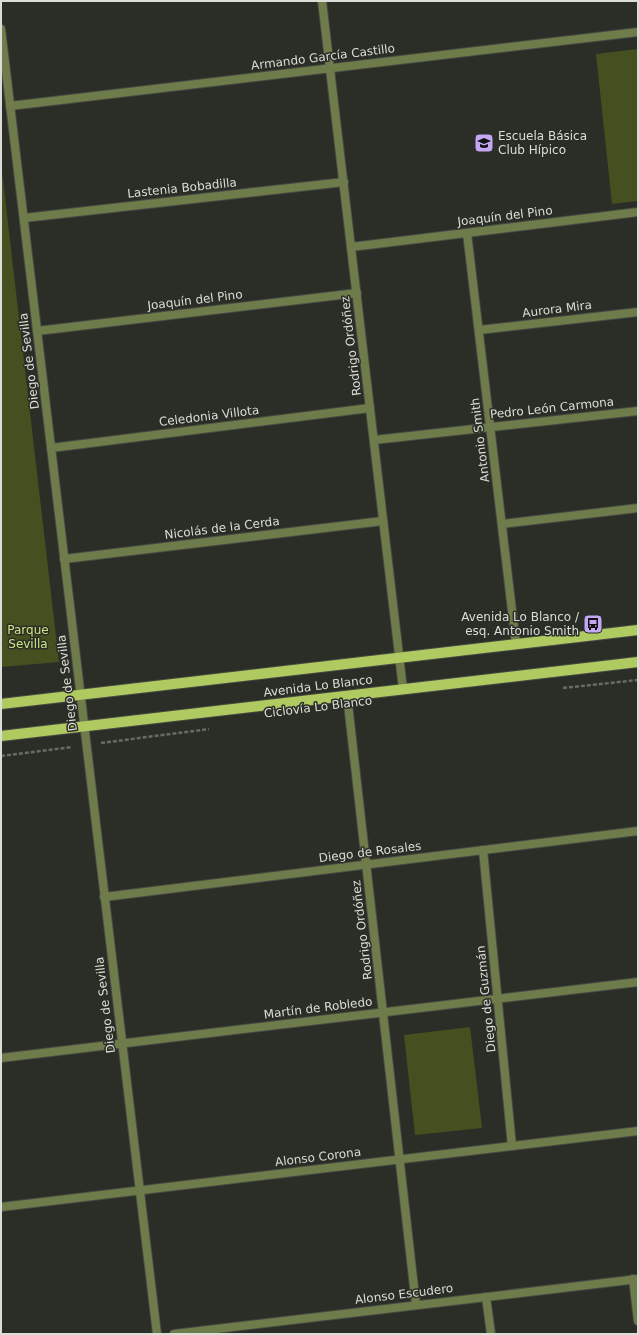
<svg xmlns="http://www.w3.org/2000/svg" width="639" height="1335" font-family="'DejaVu Sans',sans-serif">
  <rect width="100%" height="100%" fill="#2b2e26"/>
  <g fill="#44501f">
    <polygon points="638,49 638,201 612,204 596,54"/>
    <polygon points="1,163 59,662 1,667"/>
    <polygon points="470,1027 482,1128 415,1135 404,1035"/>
  </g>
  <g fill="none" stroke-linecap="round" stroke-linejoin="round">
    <g stroke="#474a42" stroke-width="10">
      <g id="minor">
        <polyline points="322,1 403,689"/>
        <polyline points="1,29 157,1334"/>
        <polyline points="10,106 638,32"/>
        <polyline points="24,218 344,182"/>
        <polyline points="467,233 516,644"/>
        <polyline points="351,247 638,212"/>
        <polyline points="479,330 638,312"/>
        <polyline points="37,331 357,293"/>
        <polyline points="374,440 638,411"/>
        <polyline points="51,448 370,408"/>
        <polyline points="502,524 638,508"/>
        <polyline points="64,559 383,521"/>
        <polyline points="347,695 416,1305"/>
        <polyline points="483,850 512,1146"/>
        <polyline points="104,897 638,831"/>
        <polyline points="1,1058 638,982"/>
        <polyline points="1,1207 638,1131"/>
        <polyline points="633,1279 638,1321"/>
        <polyline points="486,1297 491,1334"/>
        <polyline points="174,1334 638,1279"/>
      </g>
    </g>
    <g stroke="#474a42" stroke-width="12">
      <g id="primary">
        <polyline points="1,704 638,630"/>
        <polyline points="1,736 638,662"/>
      </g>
    </g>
    <g stroke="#686b64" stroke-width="2.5" stroke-dasharray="4 2" stroke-linecap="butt">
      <polyline points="563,688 638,680"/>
      <polyline points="101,743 209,729"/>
      <polyline points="1,756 72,747"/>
    </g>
    <use href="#minor" stroke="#6e7c4b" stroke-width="8"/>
    <use href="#primary" stroke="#b0ca62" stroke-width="10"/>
  </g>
  <defs>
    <g id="school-square" transform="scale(1)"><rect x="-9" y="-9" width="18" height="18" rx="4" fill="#c3a7f2" stroke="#2b2e26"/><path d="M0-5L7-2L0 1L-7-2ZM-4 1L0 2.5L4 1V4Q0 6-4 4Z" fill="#111"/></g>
    <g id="bus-square" transform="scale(1)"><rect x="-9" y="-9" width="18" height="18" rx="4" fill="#c3a7f2" stroke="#2b2e26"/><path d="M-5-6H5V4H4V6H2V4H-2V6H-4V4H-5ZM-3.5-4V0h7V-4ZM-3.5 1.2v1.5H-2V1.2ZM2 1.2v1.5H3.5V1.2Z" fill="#111"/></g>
  </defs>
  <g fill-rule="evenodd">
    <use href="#school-square" x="484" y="143"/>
    <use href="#bus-square" x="593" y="624"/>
  </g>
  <g text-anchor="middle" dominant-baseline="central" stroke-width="3" stroke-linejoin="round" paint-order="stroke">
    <g font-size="12" fill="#dbddd8" stroke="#2b2e26">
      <text transform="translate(323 57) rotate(-7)">Armando García Castillo</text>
      <text transform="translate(182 188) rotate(-6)">Lastenia Bobadilla</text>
      <text transform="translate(505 216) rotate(-7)">Joaquín del Pino</text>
      <text transform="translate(195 300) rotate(-7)">Joaquín del Pino</text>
      <text transform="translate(557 309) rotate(-7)">Aurora Mira</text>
      <text transform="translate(351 346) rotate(-97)">Rodrigo Ordóñez</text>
      <text transform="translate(29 361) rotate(-97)">Diego de Sevilla</text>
      <text transform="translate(552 408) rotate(-6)">Pedro León Carmona</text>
      <text transform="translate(209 416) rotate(-7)">Celedonia Villota</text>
      <text transform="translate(480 440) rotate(-97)">Antonio Smith</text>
      <text transform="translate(222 528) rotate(-7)">Nicolás de la Cerda</text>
      <text transform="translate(67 683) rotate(-97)">Diego de Sevilla</text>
      <text transform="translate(318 686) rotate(-7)">Avenida Lo Blanco</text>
      <text transform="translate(318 707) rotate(-7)">Ciclovía Lo Blanco</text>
      <text transform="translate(370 852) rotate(-7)">Diego de Rosales</text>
      <text transform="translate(362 930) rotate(-97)">Rodrigo Ordóñez</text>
      <text transform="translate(486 999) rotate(-96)">Diego de Guzmán</text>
      <text transform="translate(105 1005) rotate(-97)">Diego de Sevilla</text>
      <text transform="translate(318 1008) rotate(-7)">Martín de Robledo</text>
      <text transform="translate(318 1157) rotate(-7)">Alonso Corona</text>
      <text transform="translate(404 1294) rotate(-7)">Alonso Escudero</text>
    </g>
    <g font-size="12" fill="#dbddd8" stroke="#2b2e26" text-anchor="start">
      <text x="498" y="136">Escuela Básica<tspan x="498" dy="14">Club Hípico</tspan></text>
      <text x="579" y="617" text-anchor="end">Avenida Lo Blanco /<tspan x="579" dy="14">esq. Antonio Smith</tspan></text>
    </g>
    <g font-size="12" fill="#cce683" stroke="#2b2e26">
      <text x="28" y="630">Parque<tspan x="28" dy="14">Sevilla</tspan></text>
    </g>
  </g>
  <rect width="639" height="1335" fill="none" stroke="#dbddd8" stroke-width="4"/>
</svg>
